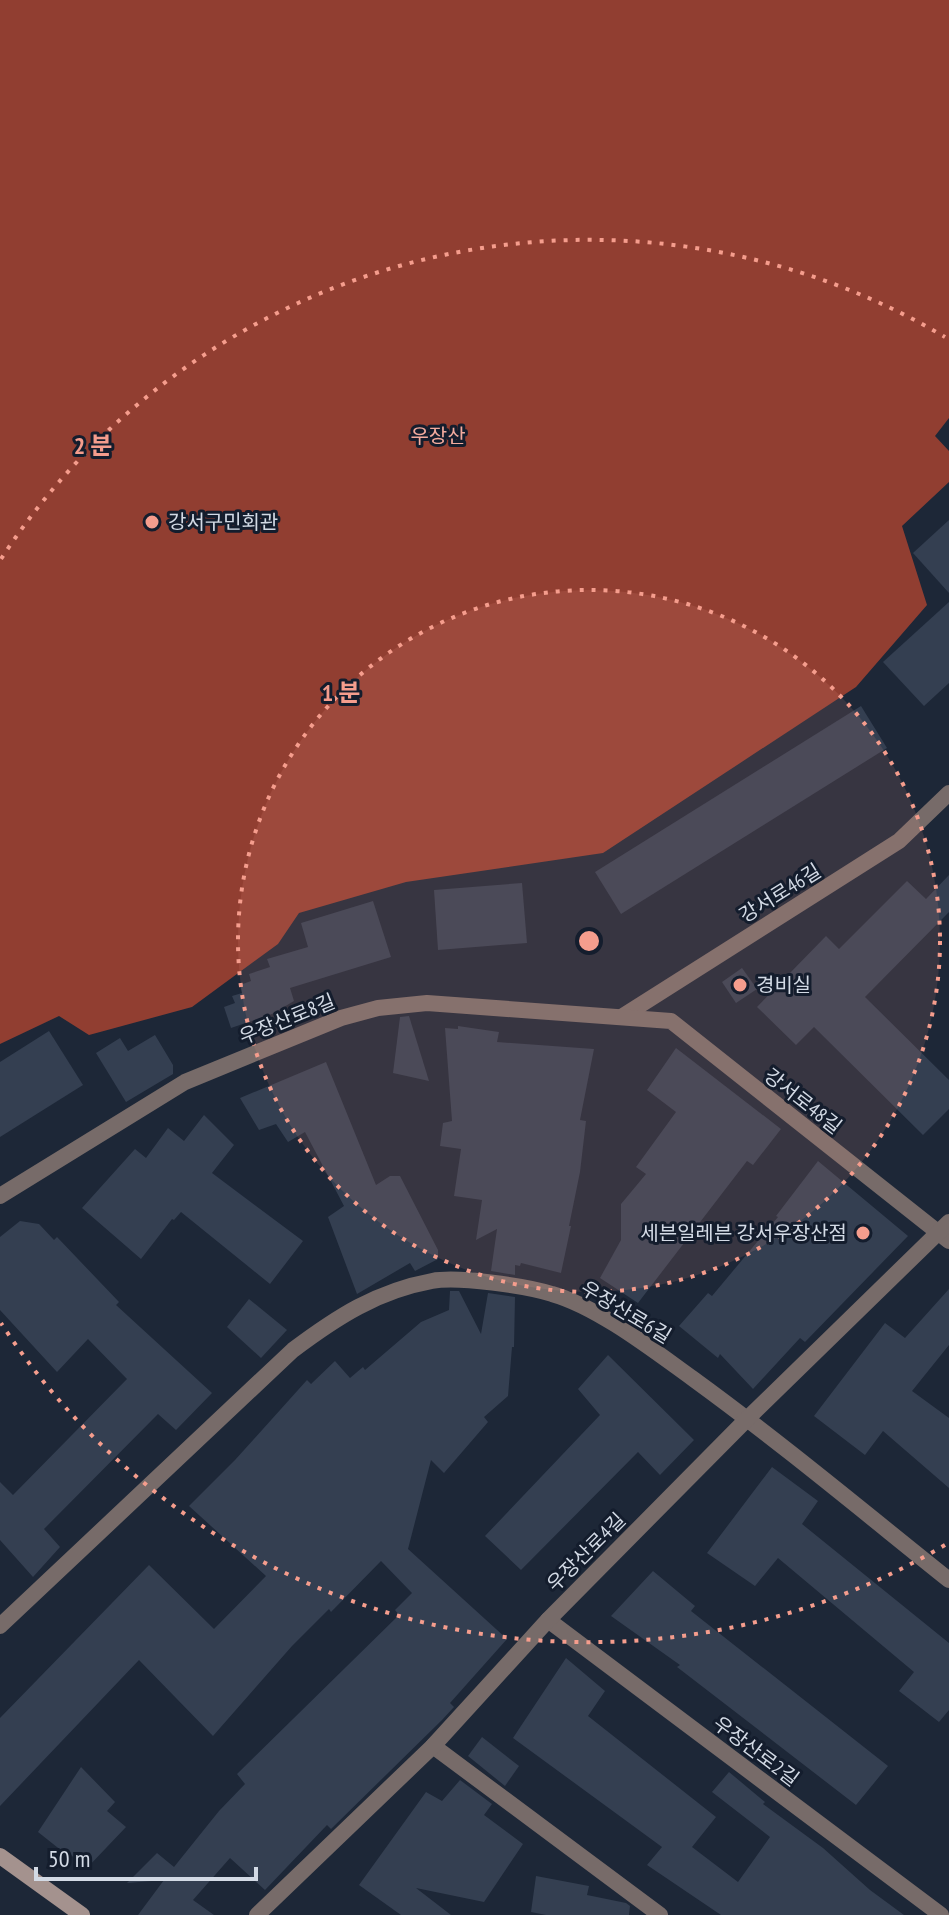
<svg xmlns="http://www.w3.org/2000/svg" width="949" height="1915" font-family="'PT Sans Narrow','Noto Sans KR',sans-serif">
  <rect width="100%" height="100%" fill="#1d2737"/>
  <polygon fill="#913e31" points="0,0 949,0 949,418 935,436 949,451 949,482 902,526 927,605 856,687 603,853 406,882 299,913 278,944 192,1007 89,1035 59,1016 0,1044"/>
  <g fill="#343f51">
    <polygon points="949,520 949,593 913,553"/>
    <polygon points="949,602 949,683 924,706 883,662"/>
    <polygon points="861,706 887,748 621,914 595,872"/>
    <polygon points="949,875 949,912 865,997 949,1080 949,1109 923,1135 814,1027 796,1045 757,1007 826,936 839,949 907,881 926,899"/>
    <polygon points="522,883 527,943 438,950 434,890"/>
    <polygon points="373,901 391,957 290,988 294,1001 272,1014 231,1028 224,1007 235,1003 232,996 242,993 240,985 251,981 249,974 270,967 267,959 308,947 301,923"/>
    <polygon points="742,968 757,989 736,1003 722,982"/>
    <polygon points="409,1016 429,1081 393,1073 400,1017"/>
    <polygon points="458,1026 499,1032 497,1042 594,1049 580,1120 586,1121 580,1172 569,1226 571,1226 561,1273 521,1263 520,1266 515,1265 515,1275 491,1271 497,1229 476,1240 482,1200 454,1196 461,1149 440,1146 443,1123 452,1121 445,1028 458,1029"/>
    <polygon points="49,1031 83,1085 0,1137 0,1062"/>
    <polygon points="155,1035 173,1065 173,1074 126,1102 96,1053 120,1038 128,1051"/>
    <polygon points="676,1048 781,1129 753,1165 747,1161 638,1303 600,1278 621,1240 621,1204 646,1174 636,1167 676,1112 647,1090"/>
    <polygon points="326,1062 376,1185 390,1176 400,1176 438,1250 438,1259 415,1271 410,1263 357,1294 328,1217 344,1206 305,1132 288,1142 276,1124 259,1130 240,1098"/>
    <polygon points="204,1115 234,1145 212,1173 303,1241 270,1284 181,1212 174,1220 172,1219 141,1259 82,1208 135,1149 146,1158 168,1128 184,1141"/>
    <polygon points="818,1161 908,1236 805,1342 800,1338 753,1389 720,1354 718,1358 679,1326 708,1293 712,1296 778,1217 776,1216"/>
    <polygon points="20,1221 39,1224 54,1240 57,1237 119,1302 116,1305 212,1393 176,1430 158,1414 44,1529 60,1547 33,1577 0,1540 0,1482 13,1495 127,1379 88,1339 57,1372 0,1310 0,1237"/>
    <polygon points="949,1289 949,1345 912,1391 949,1418 949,1488 883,1431 865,1455 814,1416 885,1323 905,1338"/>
    <polygon points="450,1291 459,1291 481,1334 488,1293 515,1297 514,1347 512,1347 508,1396 484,1417 488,1422 444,1473 431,1460 408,1549 507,1639 450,1703 454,1707 442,1720 331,1829 327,1825 265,1890 230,1858 193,1900 214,1915 138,1915 164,1880 127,1883 157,1853 174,1867 219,1811 245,1784 237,1774 399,1615 395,1610 412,1593 381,1561 331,1612 329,1609 292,1646 213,1736 139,1660 0,1806 0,1718 149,1565 214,1629 266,1576 189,1506 235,1460 307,1380 311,1384 335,1361 350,1378 363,1367 365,1370 421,1322 449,1310"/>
    <polygon points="249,1299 287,1330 261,1358 227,1327"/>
    <polygon points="608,1355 694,1440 660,1475 638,1452 521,1570 485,1536 600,1415 578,1389"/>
    <polygon points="772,1467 818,1501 802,1524 949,1643 949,1710 939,1722 899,1691 914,1672 778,1558 755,1586 707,1553"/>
    <polygon points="653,1571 695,1606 691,1611 888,1766 856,1805 677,1667 680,1665 611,1616"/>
    <polygon points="566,1658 605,1691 588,1716 716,1817 692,1847 738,1882 770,1837 712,1792 729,1772 765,1802 763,1804 823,1848 870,1890 904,1915 721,1915 647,1865 662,1847 513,1738"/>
    <polygon points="482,1737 519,1766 505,1786 468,1756"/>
    <polygon points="81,1767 115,1802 107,1811 126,1827 86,1869 69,1853 67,1855 38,1832"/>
    <polygon points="460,1780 492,1804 484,1815 523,1844 484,1902 416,1888 451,1915 401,1915 359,1885 426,1792 442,1801"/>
    <polygon points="536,1876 589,1886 587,1895 626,1903 630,1906 629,1915 546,1915 531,1912"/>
  </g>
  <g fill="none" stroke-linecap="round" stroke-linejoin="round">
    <g stroke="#776b69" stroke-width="16">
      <polyline points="623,1016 899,841 949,793"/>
      <polyline points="0,1196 185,1082 341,1018 378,1008 427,1003 671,1021 949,1241"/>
      <polyline points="548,1620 941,1915"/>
      <path d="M0 1626 293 1350C337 1317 377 1291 432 1281 458 1276 527 1286 552 1294 598 1307 653 1350 692 1378 780 1442 864 1512 949 1580"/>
      <polyline points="433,1746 660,1915"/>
      <polyline points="257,1915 433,1746 548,1620 747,1419 949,1222"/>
    </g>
    <polyline stroke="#a4928e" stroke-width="16" points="0,1856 82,1915"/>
  </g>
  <circle cx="589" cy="941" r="351" fill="#f59d8d" fill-opacity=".12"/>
  <g fill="none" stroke="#f59d8d" stroke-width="4" stroke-dasharray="4 8">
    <circle cx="589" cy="941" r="351"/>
    <path d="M945 1545A701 701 0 0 1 1 1323M1 559A701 701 0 0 1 945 337"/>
  </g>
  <g fill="#f59d8d" stroke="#141d2d" stroke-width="3">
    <circle cx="152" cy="522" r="8"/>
    <circle cx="740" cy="985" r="8"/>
    <circle cx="863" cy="1233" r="8"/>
  </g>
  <g text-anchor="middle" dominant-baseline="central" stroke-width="6" stroke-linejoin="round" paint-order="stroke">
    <g font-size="20" fill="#f3ab9e" stroke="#141d2d">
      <text x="438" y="436">우장산</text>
    </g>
    <g font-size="20" fill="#d3dae5" stroke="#141d2d" text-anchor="start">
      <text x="168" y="522">강서구민회관</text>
      <text x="756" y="985">경비실</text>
      <text x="847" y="1233" text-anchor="end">세븐일레븐 강서우장산점</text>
    </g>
    <g font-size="20" fill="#d3dae5" stroke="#141d2d">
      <text transform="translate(780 893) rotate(-32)">강서로46길</text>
      <text transform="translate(287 1019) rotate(-22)">우장산로8길</text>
      <text transform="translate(803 1101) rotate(38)">강서로48길</text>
      <text transform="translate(626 1312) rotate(31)">우장산로6길</text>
      <text transform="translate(586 1552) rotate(-45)">우장산로4길</text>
      <text transform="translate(756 1751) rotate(37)">우장산로2길</text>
    </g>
  </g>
  <circle cx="589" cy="941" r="12" fill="#f59d8d" stroke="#141d2d" stroke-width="4"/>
  <g font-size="24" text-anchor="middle" font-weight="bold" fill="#f59d8d" stroke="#141d2d" stroke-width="6" stroke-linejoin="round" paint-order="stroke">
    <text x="93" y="454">2 분</text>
    <text x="341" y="701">1 분</text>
  </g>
  <path d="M36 1867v12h220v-12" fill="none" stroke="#d3dae5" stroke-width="4"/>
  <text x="48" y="1867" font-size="24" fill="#d3dae5" stroke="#141d2d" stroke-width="6" paint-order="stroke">50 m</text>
</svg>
